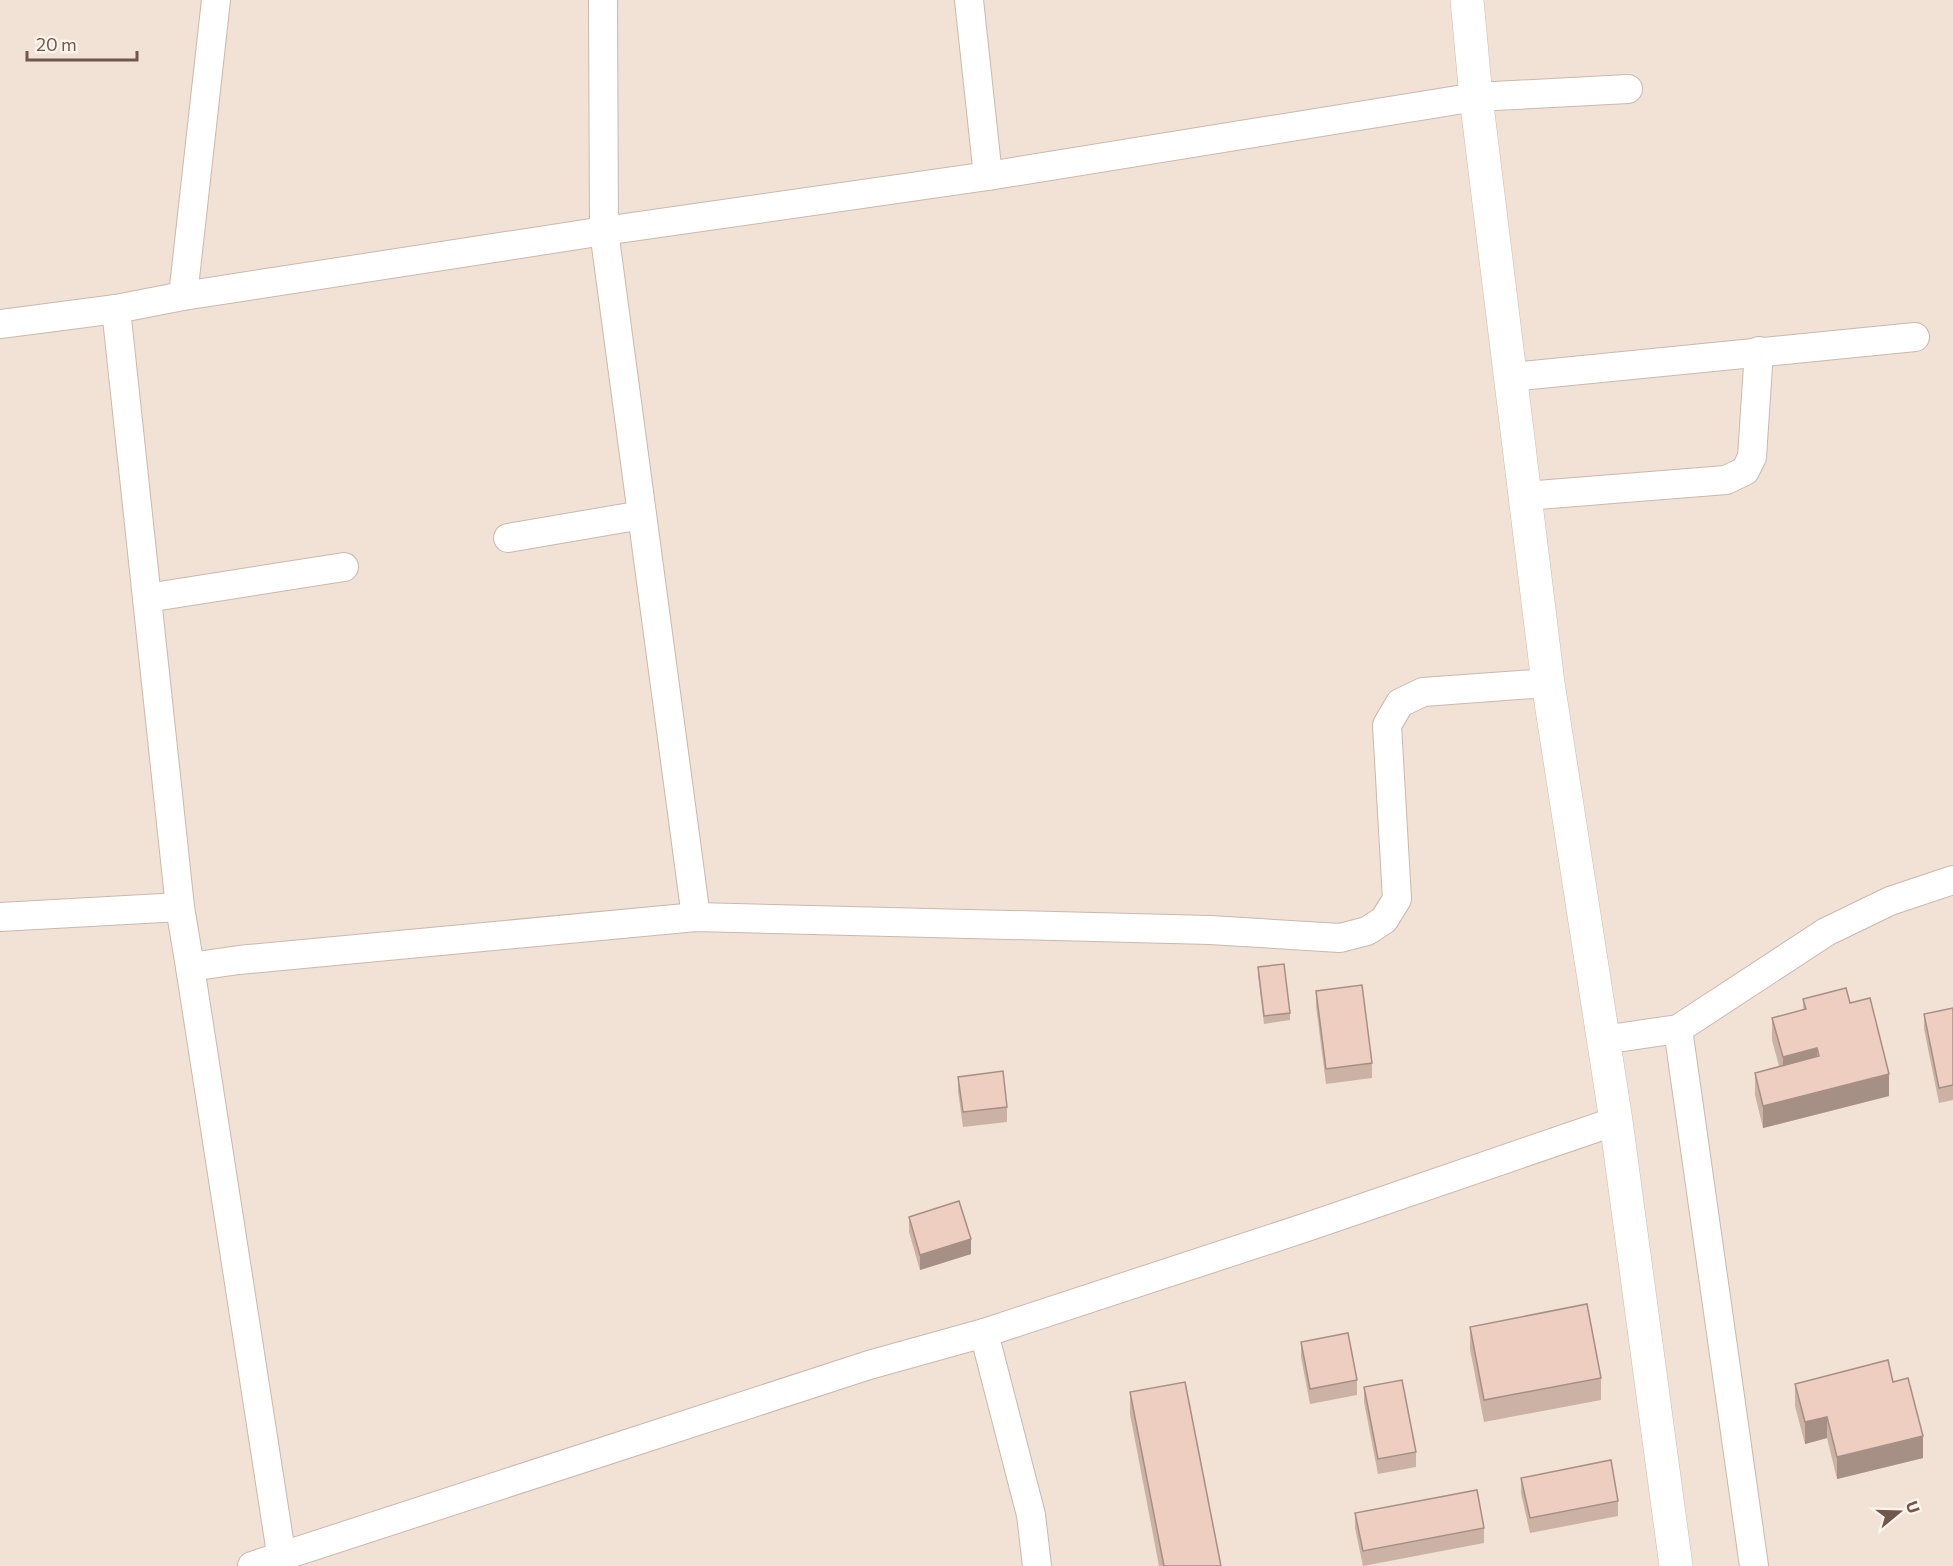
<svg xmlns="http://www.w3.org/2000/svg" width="1953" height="1566" font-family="Commissioner,sans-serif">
  <rect width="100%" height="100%" fill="#faf1e6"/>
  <rect fill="#f1e2d5" x="0" y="0" width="1953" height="1566"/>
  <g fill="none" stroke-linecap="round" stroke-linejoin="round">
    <g stroke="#cbb8ad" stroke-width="30">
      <g id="street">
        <polyline points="603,0 604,231 696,917"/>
        <polyline points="969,0 988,176"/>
        <polyline points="183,296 216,0"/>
        <polyline points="116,309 180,907"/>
        <polyline points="0,324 116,309 183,296 604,231 988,176 1476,97 1628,89"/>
        <polyline points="1511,377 1915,337"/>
        <polyline points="1525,496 1726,480 1745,471 1752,457 1759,351"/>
        <polyline points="508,538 642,515"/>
        <polyline points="147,598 344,567"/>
        <polyline points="0,917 180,907 190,967"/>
        <polyline points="1678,1029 1754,1566"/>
        <polyline points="1603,1040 1678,1029 1826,932 1890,901 1953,880"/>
        <polyline points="984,1333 1031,1515 1037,1566"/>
        <polyline points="252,1566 869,1365 984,1333 1307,1227 1616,1121"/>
        <polyline points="283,1566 190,967 239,960 696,917 1210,930 1340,938 1367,931 1384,920 1397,899 1387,725 1400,703 1423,692 1548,683"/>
      </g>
    </g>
    <g stroke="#d0baae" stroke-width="34">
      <polyline id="secondary" points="1467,0 1476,97 1548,683 1616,1121 1676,1566"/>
    </g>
    <use href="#street" stroke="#fff" stroke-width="28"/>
    <use href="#secondary" stroke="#fff" stroke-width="33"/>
  </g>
  <g fill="#ccb1a5">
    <polygon points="1258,967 1290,1013 1290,1020 1264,1024 1258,975"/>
    <polygon points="1316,991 1372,1063 1372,1078 1326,1084 1316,1006"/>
    <polygon points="1803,999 1850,1003 1889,1096 1763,1128 1755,1095 1755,1073 1779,1066 1772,1040 1772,1018 1803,1010"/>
    <polygon points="1953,1008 1953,1100 1939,1103 1924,1029 1924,1014"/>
    <polygon points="958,1077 1007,1107 1007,1122 963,1127 958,1091"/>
    <polygon points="909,1217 971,1254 920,1270 909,1232"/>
    <polygon points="1470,1327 1601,1378 1601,1400 1484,1422 1470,1349"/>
    <polygon points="1301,1342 1357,1380 1357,1395 1310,1404 1301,1357"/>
    <polygon points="1893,1382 1923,1458 1837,1479 1827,1438 1805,1444 1795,1406 1795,1384"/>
    <polygon points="1364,1387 1416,1452 1416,1467 1378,1474 1364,1402"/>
    <polygon points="1130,1392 1221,1566 1159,1566 1130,1414"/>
    <polygon points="1521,1478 1618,1501 1618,1516 1530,1533 1521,1493"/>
    <polygon points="1355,1513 1484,1528 1484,1543 1363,1566 1355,1528"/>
  </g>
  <g fill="#a69086">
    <polygon points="1817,1048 1817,1070 1783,1079 1783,1057"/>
    <polygon points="1889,1074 1889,1096 1763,1128 1763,1106"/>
    <polygon points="971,1239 971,1254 920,1270 920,1255"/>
    <polygon points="1827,1417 1827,1438 1805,1444 1805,1422"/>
    <polygon points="1923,1436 1923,1458 1837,1479 1837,1457"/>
  </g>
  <g fill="#edcec0" stroke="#a69086" stroke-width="1.5">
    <polygon points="1284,964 1290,1013 1264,1016 1258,967"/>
    <polygon points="1362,985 1372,1063 1326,1069 1316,991"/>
    <polygon points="1846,988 1850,1003 1870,998 1889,1074 1763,1106 1755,1073 1819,1056 1817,1048 1783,1057 1772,1018 1806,1009 1803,999"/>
    <polygon points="1953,1008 1953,1085 1939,1088 1924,1014"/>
    <polygon points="1003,1071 1007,1107 963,1112 958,1077"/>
    <polygon points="959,1201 971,1239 920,1255 909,1217"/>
    <polygon points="1587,1304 1601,1378 1484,1400 1470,1327"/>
    <polygon points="1348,1333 1357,1380 1310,1389 1301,1342"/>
    <polygon points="1888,1360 1893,1382 1908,1378 1923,1436 1837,1457 1827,1417 1805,1422 1795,1384"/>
    <polygon points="1402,1380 1416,1452 1378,1459 1364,1387"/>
    <polygon points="1185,1382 1221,1566 1164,1566 1130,1392"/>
    <polygon points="1611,1460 1618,1501 1530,1518 1521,1478"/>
    <polygon points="1477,1490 1484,1528 1363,1551 1355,1513"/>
  </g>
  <g transform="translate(1899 1512) rotate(71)" stroke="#fdf5ec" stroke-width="4.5" paint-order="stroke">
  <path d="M0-4.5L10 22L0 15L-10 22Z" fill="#71574d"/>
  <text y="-9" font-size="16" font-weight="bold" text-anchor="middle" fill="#71574d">U</text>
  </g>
  <path d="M27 51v9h110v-9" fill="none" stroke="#71574d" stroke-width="3"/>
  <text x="36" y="51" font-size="18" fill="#71574d" stroke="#fdf5ec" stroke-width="4.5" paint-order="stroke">20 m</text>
</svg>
